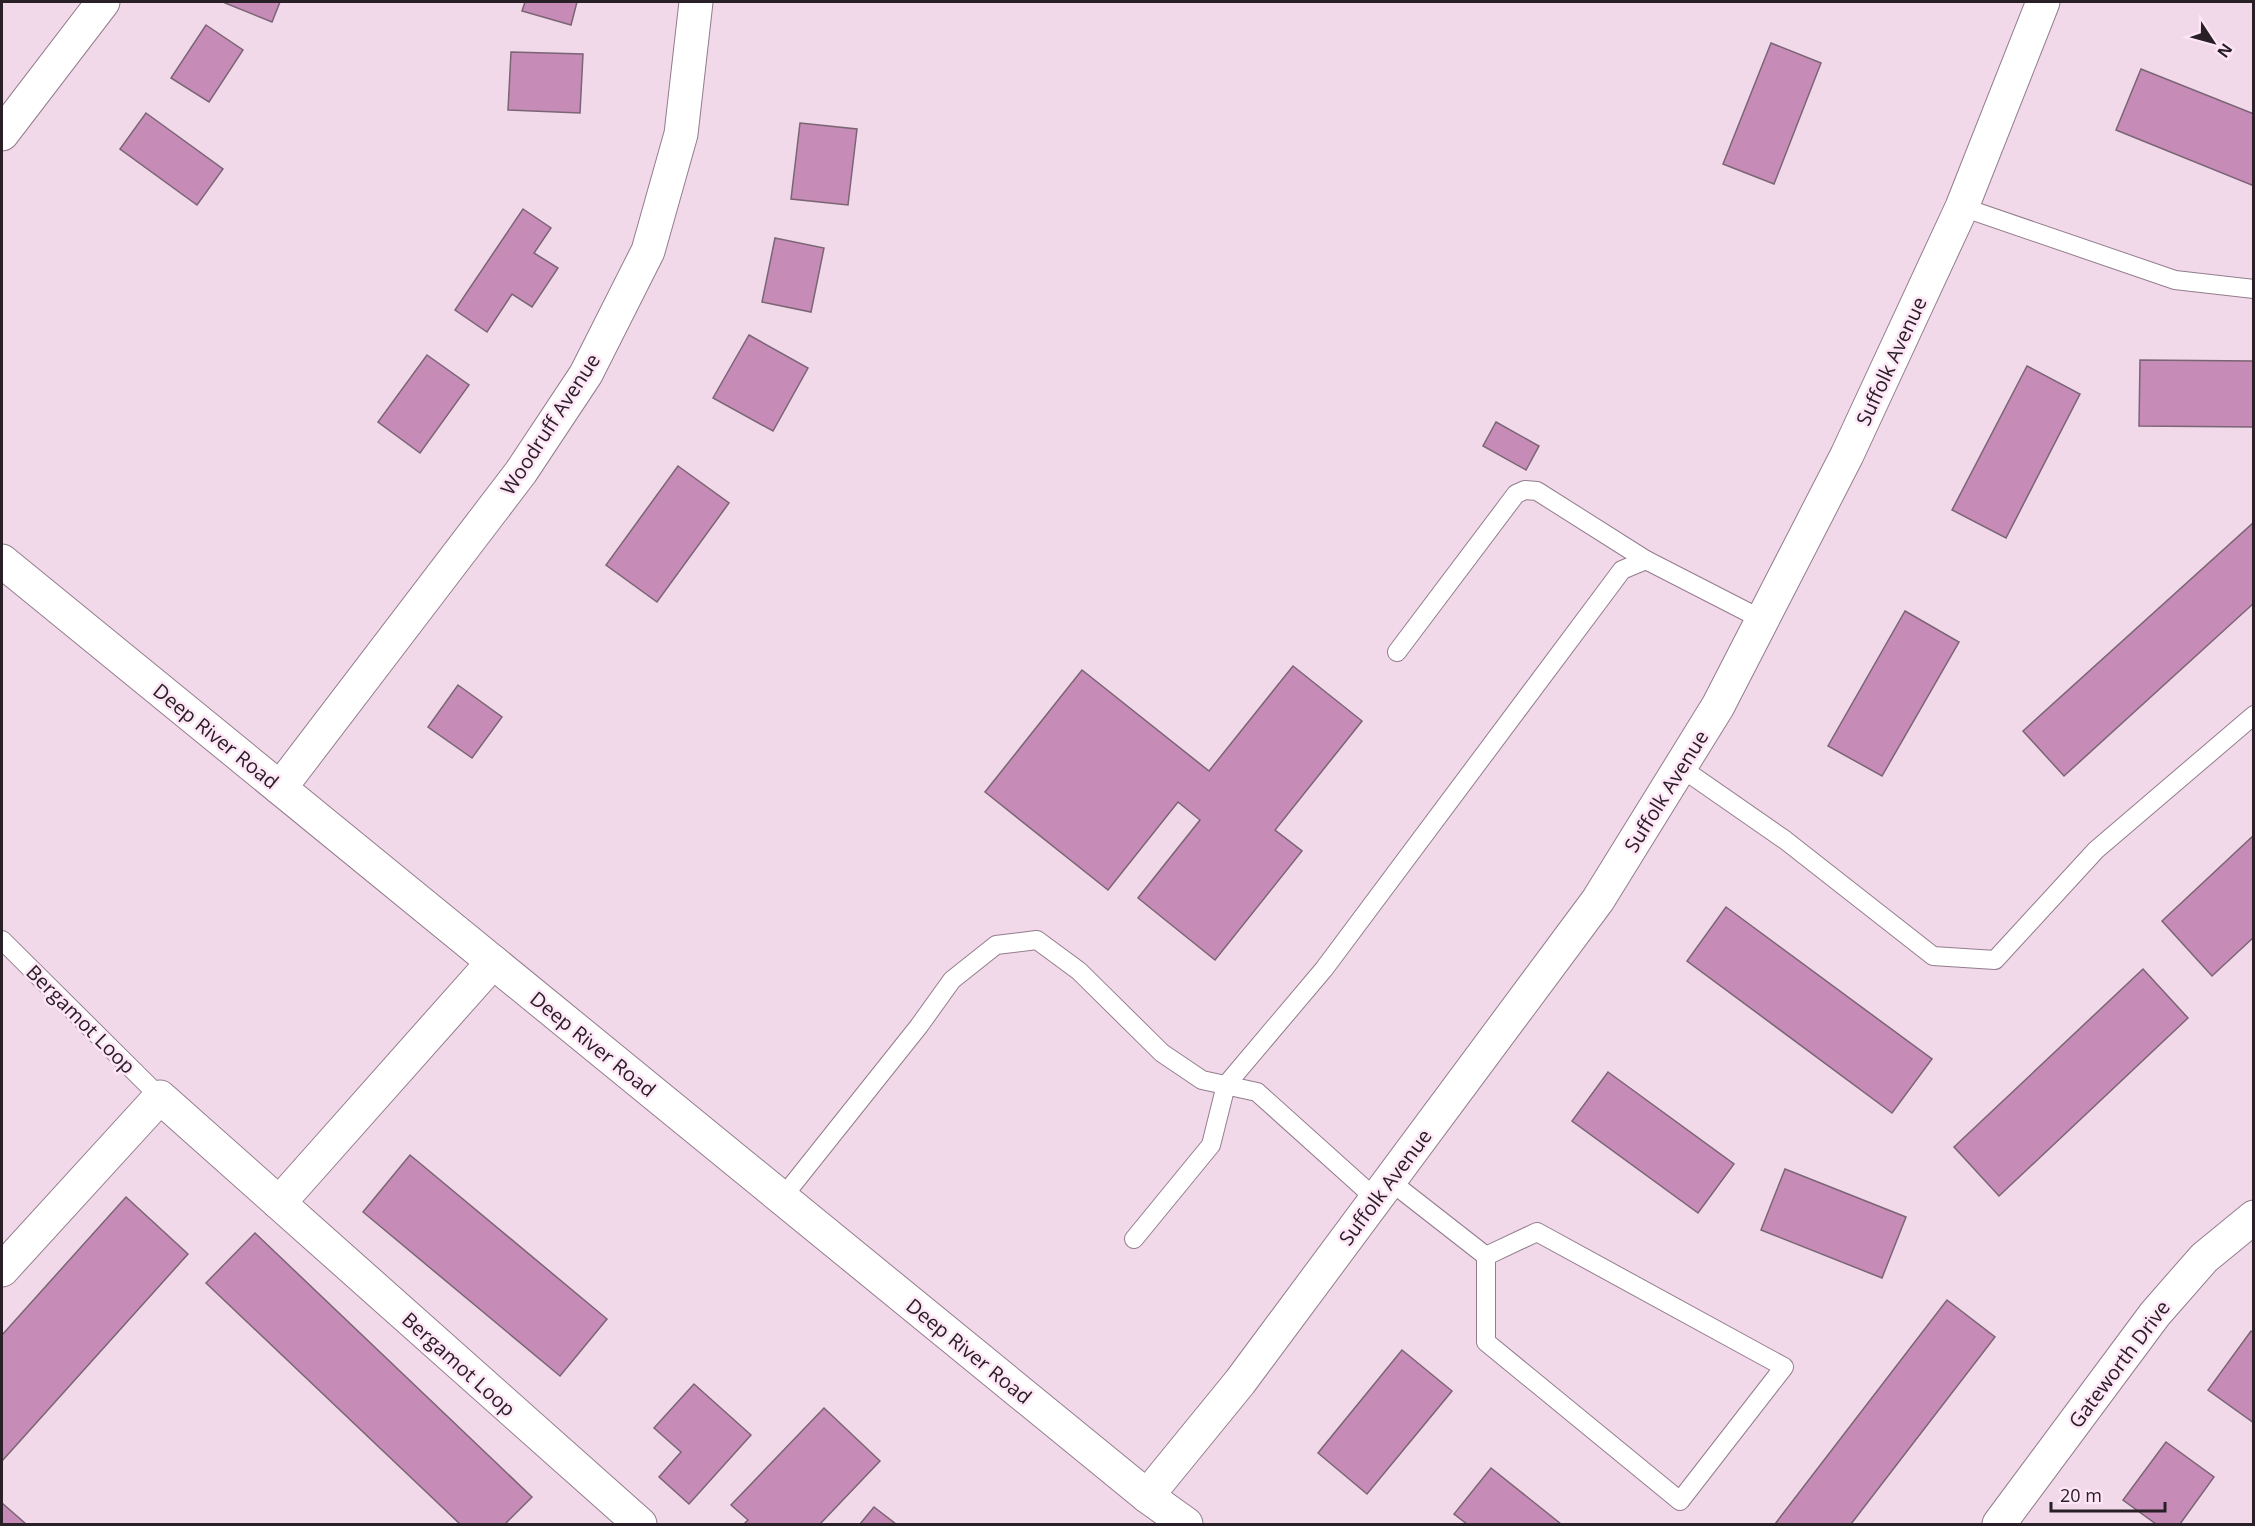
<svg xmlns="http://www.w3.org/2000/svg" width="2255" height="1526" font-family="'Open Sans',sans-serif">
  <rect width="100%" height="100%" fill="#f1d9ea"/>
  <g fill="#c78bb7" stroke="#7a6574" stroke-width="1.5">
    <polygon points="226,2 280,2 272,22 225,3"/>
    <polygon points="525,2 577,2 571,25 522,11"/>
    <polygon points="206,25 243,50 209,102 171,78"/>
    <polygon points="1771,43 1821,63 1774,184 1723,164"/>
    <polygon points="511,52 583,54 580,113 508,110"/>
    <polygon points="2141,69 2254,114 2254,186 2116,130"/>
    <polygon points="146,113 223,169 197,205 120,149"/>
    <polygon points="800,123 857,129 848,205 791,199"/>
    <polygon points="523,209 551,228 534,253 558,268 532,307 512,294 487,332 455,310"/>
    <polygon points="775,238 824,248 811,312 762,302"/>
    <polygon points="749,335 808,368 773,431 713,398"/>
    <polygon points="427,355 469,385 420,453 378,422"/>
    <polygon points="2140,360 2254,361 2254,427 2139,426"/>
    <polygon points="2027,366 2080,394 2006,538 1952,510"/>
    <polygon points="1496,422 1539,446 1526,470 1483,446"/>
    <polygon points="678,466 729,503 657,602 606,565"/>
    <polygon points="2253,523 2254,603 2064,776 2023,731"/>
    <polygon points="1905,611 1959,642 1882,776 1828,746"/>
    <polygon points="1293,666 1362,721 1275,830 1302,851 1215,960 1138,898 1200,820 1178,802 1108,890 985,792 1082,670 1209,771"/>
    <polygon points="458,685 502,717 472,758 428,727"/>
    <polygon points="2254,835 2254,937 2212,976 2162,921"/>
    <polygon points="1726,907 1932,1059 1892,1113 1687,961"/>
    <polygon points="2143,969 2188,1018 1999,1196 1954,1147"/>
    <polygon points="1608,1072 1734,1164 1698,1213 1572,1121"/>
    <polygon points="410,1155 607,1319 560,1376 363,1212"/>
    <polygon points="1785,1169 1906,1217 1882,1278 1761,1230"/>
    <polygon points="126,1197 188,1254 2,1461 2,1335"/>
    <polygon points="255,1233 532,1497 505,1524 460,1524 206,1283"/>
    <polygon points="1947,1300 1995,1337 1851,1524 1775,1524"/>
    <polygon points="2251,1331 2254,1333 2254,1423 2208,1390"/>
    <polygon points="1402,1350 1452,1391 1367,1494 1318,1453"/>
    <polygon points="694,1384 751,1435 689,1504 659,1477 681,1452 654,1428"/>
    <polygon points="824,1408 880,1461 820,1524 744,1524 748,1520 731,1505"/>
    <polygon points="2166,1442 2214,1477 2180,1524 2156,1524 2123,1500"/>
    <polygon points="1491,1468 1561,1524 1467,1524 1454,1514"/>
    <polygon points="2,1503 26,1524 2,1524"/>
    <polygon points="874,1507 896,1524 860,1524"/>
  </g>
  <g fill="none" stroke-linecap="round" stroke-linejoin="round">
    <g stroke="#937d8d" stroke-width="20">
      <g id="service">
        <polyline points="1962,207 2175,280 2254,289"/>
        <polyline points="1397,652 1516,494 1525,490 1537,491 1646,560"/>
        <polyline points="1680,767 1785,840 1933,956 1995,960 2096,850 2254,715"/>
        <polyline points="2,940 160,1097"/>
        <polyline points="1390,1181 1486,1256 1486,1342 1680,1501 1784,1367 1537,1232 1486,1256"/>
        <polyline points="782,1198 919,1026 952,980 996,945 1037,940 1079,971 1162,1053 1202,1080 1257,1092 1376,1199"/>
        <polyline points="1134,1239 1211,1145 1226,1085 1324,969 1622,570 1646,560 1763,620"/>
      </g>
    </g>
    <g stroke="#937d8d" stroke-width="35">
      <g id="minor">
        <polyline points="2,134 103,2"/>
        <polyline points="280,788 521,472 586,374 648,251 681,134 696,2"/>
        <polyline points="279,1203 493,962"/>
        <polyline points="2,1270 160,1097 640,1524"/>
        <polyline points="1147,1496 1240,1382 1598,900 1718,706 1847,455 1962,207 2043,2"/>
        <polyline points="1999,1524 2155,1314 2204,1258 2254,1217"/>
      </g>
    </g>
    <g stroke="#937d8d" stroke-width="35">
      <polyline id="tertiary" points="2,561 1147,1496 1186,1524"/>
    </g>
    <use href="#service" stroke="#fff" stroke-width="18"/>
    <use href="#minor" stroke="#fff" stroke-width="33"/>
    <use href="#tertiary" stroke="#fff" stroke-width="33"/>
  </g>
  <g text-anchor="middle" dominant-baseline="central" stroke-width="5" stroke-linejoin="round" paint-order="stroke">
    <g font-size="20" fill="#282026" stroke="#ffe6f7">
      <text transform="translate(1891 361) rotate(-65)">Suffolk Avenue</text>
      <text transform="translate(550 424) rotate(-57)">Woodruff Avenue</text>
      <text transform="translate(216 736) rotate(39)">Deep River Road</text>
      <text transform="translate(1666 791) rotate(-58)">Suffolk Avenue</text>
      <text transform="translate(81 1019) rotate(45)">Bergamot Loop</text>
      <text transform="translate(593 1044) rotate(39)">Deep River Road</text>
      <text transform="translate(1385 1187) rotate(-53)">Suffolk Avenue</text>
      <text transform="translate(969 1351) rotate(39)">Deep River Road</text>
      <text transform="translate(459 1364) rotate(42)">Bergamot Loop</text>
      <text transform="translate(2119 1364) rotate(-53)">Gateworth Drive</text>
    </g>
  </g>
  <rect width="2255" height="1526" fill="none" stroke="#282026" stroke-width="6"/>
  <g transform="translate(2213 42) rotate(126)" stroke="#ffe6f7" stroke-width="4.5" paint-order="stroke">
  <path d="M0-4.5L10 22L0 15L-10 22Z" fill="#282026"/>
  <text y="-9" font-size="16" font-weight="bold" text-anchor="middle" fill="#282026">N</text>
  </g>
  <path d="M2051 1502v9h114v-9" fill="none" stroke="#282026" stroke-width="3"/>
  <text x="2060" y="1502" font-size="18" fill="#282026" stroke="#ffe6f7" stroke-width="4.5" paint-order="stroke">20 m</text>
</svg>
